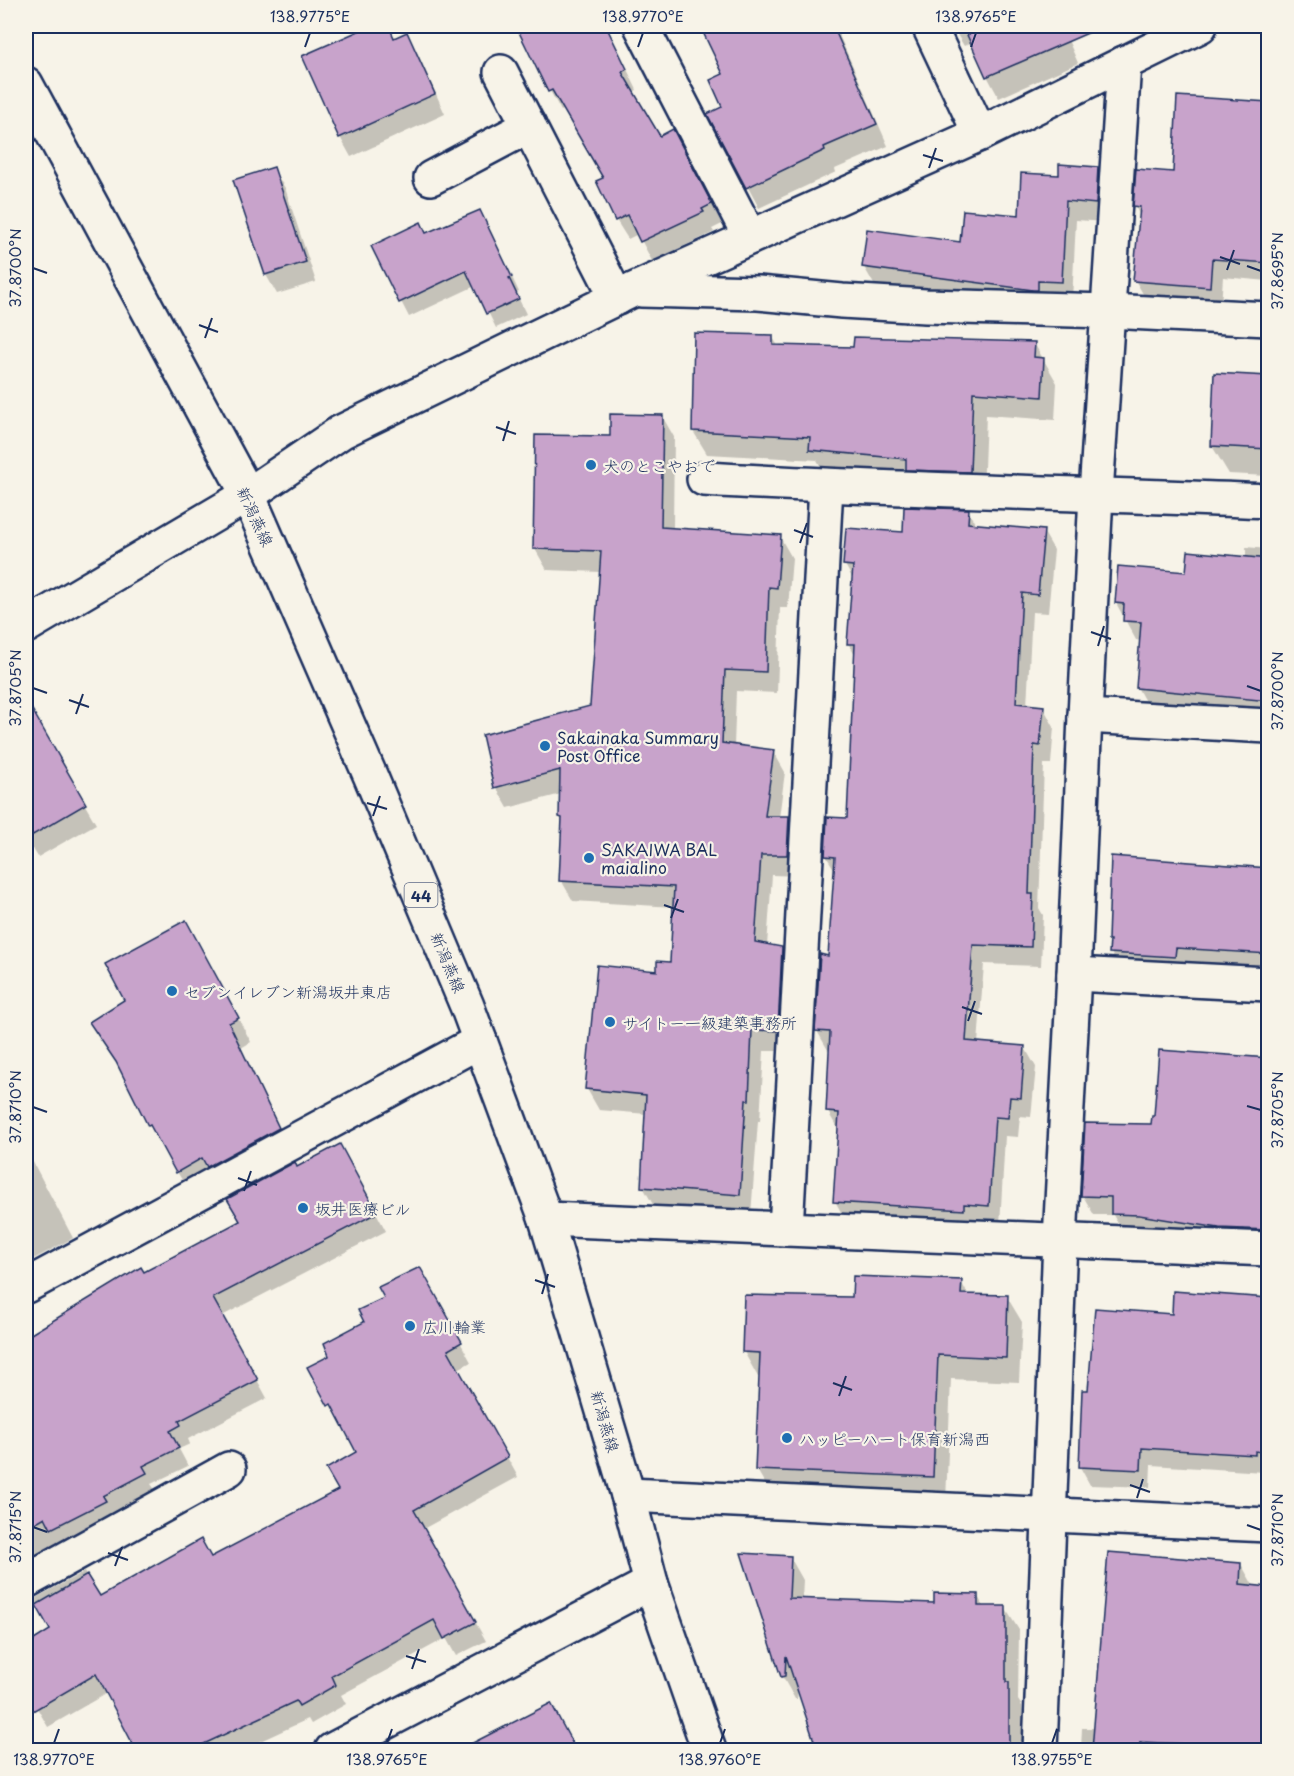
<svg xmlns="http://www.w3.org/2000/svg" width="1294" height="1776" font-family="'Playpen Sans','Klee One',sans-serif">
  <rect width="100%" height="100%" fill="#f7f3e8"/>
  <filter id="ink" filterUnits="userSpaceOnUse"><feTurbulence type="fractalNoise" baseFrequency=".0167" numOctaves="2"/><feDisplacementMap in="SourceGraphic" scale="12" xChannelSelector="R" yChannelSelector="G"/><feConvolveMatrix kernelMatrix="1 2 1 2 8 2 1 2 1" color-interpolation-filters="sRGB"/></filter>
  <g filter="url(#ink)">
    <g fill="#0003">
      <polygon points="373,26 388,26 396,39 406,34 418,54 445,114 351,157 340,137 304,56"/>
      <polygon points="515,26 606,26 637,90 632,92 659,138 684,151 722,224 712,229 714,232 652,261 638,234 628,239 616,220 605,178 565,109 561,111"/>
      <polygon points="715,26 835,26 888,146 835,169 836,172 759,208 709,114 724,108 725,75"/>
      <polygon points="952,26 1062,26 1078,63 999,98 987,76 972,42 964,46"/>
      <polygon points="1268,103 1268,281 1223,277 1221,306 1146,299 1135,280 1140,216 1135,206 1174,174"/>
      <polygon points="1098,168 1109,187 1106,222 1076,220 1072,301 1048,309 875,286 864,267 961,244 1021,217 1061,177"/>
      <polygon points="273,169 285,188 316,282 277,294 266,275 235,181"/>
      <polygon points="488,226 519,292 516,293 526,314 496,328 475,286 409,317 373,247"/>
      <polygon points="772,336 778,346 855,348 1034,343 1057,383 1055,420 986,415 983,495 825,474 817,460 707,454 693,431"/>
      <polygon points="1268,377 1268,476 1229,474 1212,446"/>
      <polygon points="662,416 674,437 673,529 780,537 792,558 788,608 780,608 777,693 736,691 734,746 773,751 785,772 779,818 789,818 801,839 799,876 772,875 767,946 781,949 794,970 789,1051 764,1051 760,1121 758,1121 751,1215 655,1208 643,1187 647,1114 599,1110 587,1089 658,973 671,964 674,907 573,901 561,880 563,823 560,817 561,794 508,808 496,787 592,708 601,572 547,570 535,549 612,437"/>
      <polygon points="968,511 976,525 1043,531 1054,550 1048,613 1032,612 1027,706 1043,707 1054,727 1051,764 1044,764 1039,908 1043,915 1041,966 984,964 978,1044 1025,1048 1036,1067 1031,1117 1020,1116 1018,1137 1005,1136 1000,1225 846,1221 835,1201 839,1131 828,1112 831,1050 828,1050 817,1031 829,958 836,872 826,856 848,819 856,657 848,643 854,581 845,565 905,534"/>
      <polygon points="1246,547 1268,549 1268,719 1148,707 1137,687 1141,641 1136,640 1116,603 1188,573 1246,558"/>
      <polygon points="44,734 96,824 38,857 33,849 26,853 26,744"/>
      <polygon points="1268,870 1268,972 1122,972 1111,953 1111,943 1109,940"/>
      <polygon points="199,946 251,1042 241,1048 291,1152 191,1195 149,1125 124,1074 92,1022 126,1000"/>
      <polygon points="1268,1060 1268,1244 1123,1233 1113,1215 1094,1215 1083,1196 1152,1125"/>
      <polygon points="26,1149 73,1238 26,1263"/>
      <polygon points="350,1164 386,1231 222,1316 267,1398 188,1439 190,1444 179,1449 188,1466 151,1484 156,1491 112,1514 115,1519 26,1584 26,1339 141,1269 144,1274 242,1222 297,1169"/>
      <polygon points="961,1282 969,1296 1007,1297 1022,1322 1019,1382 951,1379 946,1501 771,1494 757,1470 760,1377 758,1377 744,1352 854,1299"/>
      <polygon points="430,1287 471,1362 458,1369 518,1477 423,1529 486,1641 456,1656 446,1638 341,1695 346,1704 311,1724 308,1719 241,1750 138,1750 107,1693 48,1727 26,1689 26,1647 52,1631 34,1599 84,1572 99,1598 211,1559 340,1491 358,1453 309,1368 331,1356"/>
      <polygon points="1268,1303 1268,1469 1264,1468 1264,1472 1151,1465 1150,1487 1090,1485 1080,1467 1084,1391 1089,1392 1173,1315"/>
      <polygon points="790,1557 803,1580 802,1600 935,1605 977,1595 984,1607 1005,1608 1019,1630 1018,1700 1022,1706 1022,1747 1024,1750 819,1750 798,1688 797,1699 795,1699 782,1676"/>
      <polygon points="1241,1564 1254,1587 1268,1588 1268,1750 1059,1750 1060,1748 1081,1749 1082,1728 1095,1728"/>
      <polygon points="561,1723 575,1750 488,1750 483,1740"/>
    </g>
    <g fill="#c8a3cb" stroke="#1b2f5e" stroke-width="1.5">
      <polygon points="370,26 389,26 394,38 407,32 435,94 339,138 302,56"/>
      <polygon points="516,26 606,26 627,69 622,72 660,136 673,129 712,204 702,209 704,212 640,242 627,215 615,221 596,181 603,178 552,90 548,92"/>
      <polygon points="700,26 833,26 877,124 824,147 825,150 746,188 707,114 722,107 710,80 723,74"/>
      <polygon points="988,26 1104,26 986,77 967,35"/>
      <polygon points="1177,96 1269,102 1269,263 1212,259 1210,287 1133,281 1140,207 1133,206 1136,169 1173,172"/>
      <polygon points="1059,164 1098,167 1096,204 1066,201 1062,282 1038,281 1038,290 1033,290 862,267 867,229 960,242 963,210 1019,215 1021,173 1059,175"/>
      <polygon points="274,167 306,262 265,275 233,180"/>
      <polygon points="480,210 512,277 509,278 519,299 486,314 466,271 399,303 371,246 421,222 426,233"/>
      <polygon points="694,333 773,335 773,345 853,347 854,337 1035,342 1034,357 1044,358 1042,397 973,392 970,472 906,470 906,459 809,450 810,437 692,431"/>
      <polygon points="1214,373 1269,376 1269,449 1211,446"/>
      <polygon points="610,414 663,415 661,527 781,535 777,588 769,587 766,672 725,670 722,743 774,750 765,816 789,816 787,855 761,855 755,942 782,947 778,1031 752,1030 749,1100 746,1100 740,1195 641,1187 646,1095 585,1089 597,965 657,971 657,961 670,962 674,887 559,881 562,818 559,817 560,770 494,788 482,735 590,706 601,551 533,549 535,435 610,436"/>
      <polygon points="904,507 969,509 968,523 1044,530 1038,595 1022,593 1016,703 1044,706 1040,746 1034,745 1029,894 1033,894 1031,947 973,945 966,1041 1025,1046 1021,1098 1010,1097 1008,1118 995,1117 989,1206 964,1204 964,1210 833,1202 839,1113 826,1112 830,1032 815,1031 820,954 828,956 835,857 825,856 827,817 847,818 855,644 847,644 853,566 843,565 846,528 903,532"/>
      <polygon points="1188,551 1269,559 1269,701 1136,688 1141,622 1123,621 1124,604 1115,603 1118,566 1186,572"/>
      <polygon points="26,699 86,804 26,839"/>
      <polygon points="1111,856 1269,868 1269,954 1176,948 1175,957 1109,953 1110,940 1108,940"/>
      <polygon points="186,920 239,1018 229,1023 279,1128 207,1167 202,1158 176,1173 150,1125 148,1126 116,1062 89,1022 124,1000 105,964"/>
      <polygon points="1159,1050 1269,1058 1269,1230 1219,1228 1139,1215 1111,1214 1111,1197 1081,1196 1085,1123 1151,1124 1152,1116 1154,1116"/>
      <polygon points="340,1144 377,1213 213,1298 258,1380 179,1421 181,1425 170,1431 179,1448 143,1466 147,1473 103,1496 106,1501 51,1529 45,1517 26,1528 26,1337 141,1267 144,1272 240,1221 227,1199 295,1162 297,1167"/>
      <polygon points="420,1267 462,1342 448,1350 508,1457 414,1510 476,1622 444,1639 434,1620 332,1676 336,1685 299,1706 296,1701 191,1750 136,1750 96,1674 26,1715 26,1645 50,1630 36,1605 87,1575 100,1596 201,1539 211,1557 338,1490 326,1469 356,1452 331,1404 328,1406 307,1367 329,1356 324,1343 364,1322 358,1310 384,1298 378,1287"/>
      <polygon points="853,1276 962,1280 961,1294 1008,1295 1006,1358 938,1355 933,1477 755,1470 760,1353 742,1352 744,1295 852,1297"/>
      <polygon points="1173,1291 1269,1298 1269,1453 1255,1451 1255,1455 1142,1448 1141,1470 1079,1467 1082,1390 1088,1390 1095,1308 1172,1314"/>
      <polygon points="1108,1552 1241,1563 1240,1584 1269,1587 1265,1651 1268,1651 1264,1747 1140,1742 1139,1750 1092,1750"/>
      <polygon points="741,1553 791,1556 789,1598 934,1603 934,1593 978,1594 978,1606 1006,1606 1006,1682 1009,1682 1009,1750 817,1750 786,1656 785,1676 781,1677"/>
      <polygon points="551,1703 576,1750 459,1750"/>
    </g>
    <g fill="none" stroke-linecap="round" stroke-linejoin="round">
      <g stroke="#1b2f5e" stroke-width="38">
        <g id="minor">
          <polyline points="641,26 750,237"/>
          <polyline points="929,26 980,134"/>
          <polyline points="501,72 617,298"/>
          <polyline points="431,178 529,126"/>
          <polyline points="641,290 758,293 842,301 926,306 1108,311 1268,319"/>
          <path d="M704 479C892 490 1080 493 1268 501"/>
          <polyline points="26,626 248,495 341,432 633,290 980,134 1200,26"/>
          <polyline points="1085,716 1268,726"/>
          <polyline points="1074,974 1268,984"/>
          <polyline points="546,1219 1268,1249"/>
          <polyline points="786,1229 826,486"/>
          <polyline points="26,1286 480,1041"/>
          <polyline points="628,1495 1268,1525"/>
          <polyline points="26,1581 229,1469"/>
          <polyline points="332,1750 651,1583"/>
          <polyline points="1040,1750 1060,1240 1074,974 1085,716 1096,494 1124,63"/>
        </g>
      </g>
      <g stroke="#1b2f5e" stroke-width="38">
        <polyline id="major" points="26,84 248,495 370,775 467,1006 546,1219 628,1495 651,1583 709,1750"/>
      </g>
      <use href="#minor" stroke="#f7f3e8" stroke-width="33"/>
      <use href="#major" stroke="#f7f3e8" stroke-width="33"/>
    </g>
  </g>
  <path fill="none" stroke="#1b2f5e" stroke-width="2" d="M305 47 310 33M638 47 643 33M971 47 976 33M923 155 943 161M929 168 936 148M1220 257 1240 264M1247 266 1261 271M33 268 47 273M1227 270 1234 250M199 325 218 332M205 338 212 318M496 427 516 434M503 441 509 421M794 530 813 537M800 543 807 523M1091 632 1111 639M1098 646 1104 626M1247 686 1261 691M33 688 47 693M69 700 89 707M76 714 83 694M367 803 387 809M373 816 380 796M664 905 684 912M671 918 678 899M962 1007 982 1014M968 1021 975 1001M1247 1106 1261 1110M33 1107 47 1112M238 1178 257 1185M244 1191 251 1171M535 1280 555 1287M542 1294 548 1274M833 1383 852 1390M839 1396 846 1376M1130 1485 1150 1492M1137 1498 1143 1479M1247 1525 1261 1530M33 1527 47 1532M108 1553 128 1560M115 1566 122 1547M406 1656 426 1662M412 1669 419 1649M54 1743 59 1729M387 1743 392 1729M720 1743 725 1729M1052 1743 1057 1729"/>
  <g fill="#1f6fb2" stroke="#f7f3e8" stroke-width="2">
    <circle cx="591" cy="465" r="6"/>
    <circle cx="545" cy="746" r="6"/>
    <circle cx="589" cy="858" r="6"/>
    <circle cx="172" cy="991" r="6"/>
    <circle cx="610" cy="1022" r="6"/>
    <circle cx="303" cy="1208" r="6"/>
    <circle cx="410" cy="1326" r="6"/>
    <circle cx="787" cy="1438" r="6"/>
  </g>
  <g text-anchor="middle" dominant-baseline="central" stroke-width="4.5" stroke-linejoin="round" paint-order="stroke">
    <rect fill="#f7f3e8" stroke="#5d6a87" stroke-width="1.5" x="404.5" y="883" width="33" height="24" rx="4.5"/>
    <g font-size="15" font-weight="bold" fill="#1b2f5e">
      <text x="421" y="895">44</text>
    </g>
    <g font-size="16" fill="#1b2f5e" stroke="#f7f3e8" text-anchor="start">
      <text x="603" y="465">犬のとこやおで</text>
      <text x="557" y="737">Sakainaka Summary<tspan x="557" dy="18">Post Office</tspan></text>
      <text x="601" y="849">SAKAIWA BAL<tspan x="601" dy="18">maialino</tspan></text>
      <text x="184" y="991">セブンイレブン新潟坂井東店</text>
      <text x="622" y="1022">サイトー一級建築事務所</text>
      <text x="315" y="1208">坂井医療ビル</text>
      <text x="422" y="1326">広川輪業</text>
      <text x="799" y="1438">ハッピーハート保育新潟西</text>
    </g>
    <g font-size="16" fill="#1b2f5e" stroke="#f7f3e8">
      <text transform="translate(256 516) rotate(65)">新潟燕線</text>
      <text transform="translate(449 962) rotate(67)">新潟燕線</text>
      <text transform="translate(606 1421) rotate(74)">新潟燕線</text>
    </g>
  </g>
  <rect width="1294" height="1776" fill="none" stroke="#f7f3e8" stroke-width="66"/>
  <rect x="33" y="33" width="1228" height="1710" fill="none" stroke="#1b2f5e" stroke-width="2"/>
  <g font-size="15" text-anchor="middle" fill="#1b2f5e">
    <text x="310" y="22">138.9775°E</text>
    <text x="643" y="22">138.9770°E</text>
    <text x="976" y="22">138.9765°E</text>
    <text transform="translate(16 268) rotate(-90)" y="5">37.8700°N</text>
    <text transform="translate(1278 271) rotate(-90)" y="5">37.8695°N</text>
    <text transform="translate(16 688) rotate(-90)" y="5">37.8705°N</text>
    <text transform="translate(1278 691) rotate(-90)" y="5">37.8700°N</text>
    <text transform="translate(16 1107) rotate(-90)" y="5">37.8710°N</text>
    <text transform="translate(1278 1110) rotate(-90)" y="5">37.8705°N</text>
    <text transform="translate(16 1527) rotate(-90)" y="5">37.8715°N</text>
    <text transform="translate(1278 1530) rotate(-90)" y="5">37.8710°N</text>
    <text x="54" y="1765">138.9770°E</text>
    <text x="387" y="1765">138.9765°E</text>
    <text x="720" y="1765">138.9760°E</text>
    <text x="1052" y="1765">138.9755°E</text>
  </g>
</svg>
